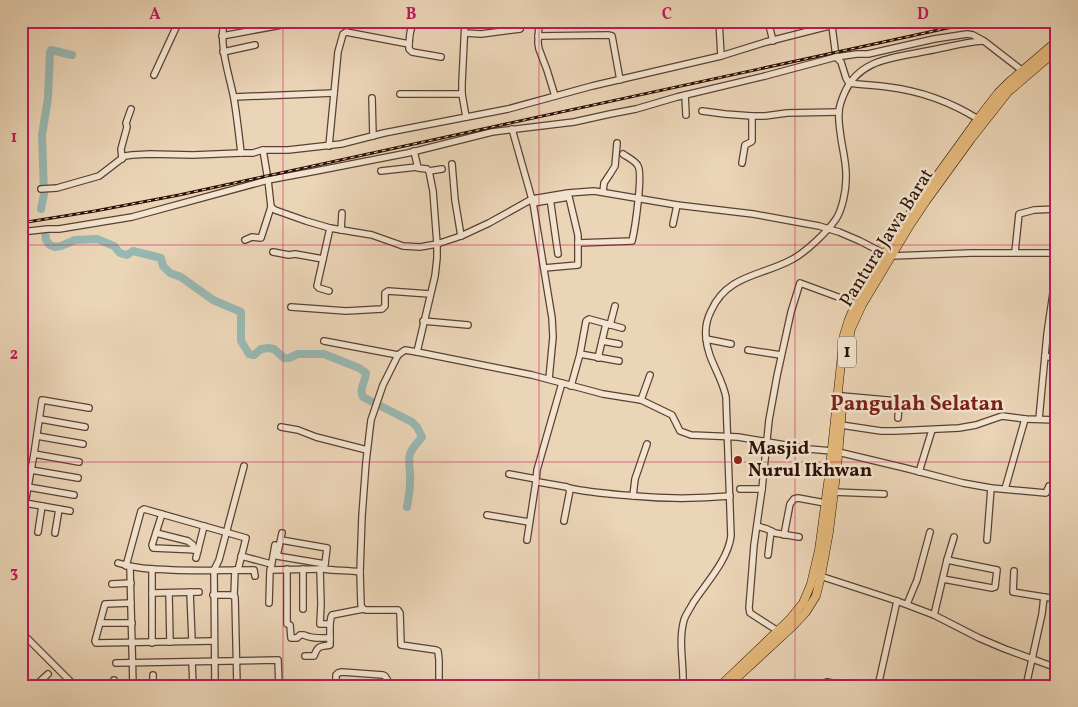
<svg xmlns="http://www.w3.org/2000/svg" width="1078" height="707" font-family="Vollkorn,serif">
  <rect width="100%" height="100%" fill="#ebd5b7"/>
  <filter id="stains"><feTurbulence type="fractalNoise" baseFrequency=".004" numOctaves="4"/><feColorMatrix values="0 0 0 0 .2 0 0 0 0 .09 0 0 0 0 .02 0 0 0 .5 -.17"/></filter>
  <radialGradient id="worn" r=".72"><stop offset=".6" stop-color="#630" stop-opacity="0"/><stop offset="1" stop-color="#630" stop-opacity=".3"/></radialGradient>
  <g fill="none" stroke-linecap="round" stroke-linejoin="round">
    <g stroke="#98b8b2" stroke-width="8">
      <polyline points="41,209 44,194 42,135 48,98 50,52 51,50 72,55"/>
      <path d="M45 231 46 240 50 245 55 247 61 246 75 240 97 239 114 246 120 253 127 255 133 251 161 258 163 266 170 273 181 277 213 300 241 312V341L249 354 254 355 261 349 269 348 274 349 284 358H289L298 354H324L359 368 366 373C365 383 359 388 363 397L412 422 417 427 422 437C418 443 412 447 410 454 408 461 410 467 410 474 411 485 409 496 407 507"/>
    </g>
    <g stroke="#5b4031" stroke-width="8">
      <g id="minor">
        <polyline points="210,21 223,25"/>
        <path d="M224 21C219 48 229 73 234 99 237 117 239 135 241 153"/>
        <polyline points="465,21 462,83 462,94 466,117"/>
        <polyline points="539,21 538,43 539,49 547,70 555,96"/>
        <polyline points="719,21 721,56"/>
        <polyline points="768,21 773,41"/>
        <path d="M832 26 836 57 841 62 846 78 849 83C862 85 875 85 888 87 921 91 949 101 978 119"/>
        <polyline points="465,33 481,34 520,29"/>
        <polyline points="222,36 303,21"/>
        <polyline points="538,36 608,35 612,36 620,80"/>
        <polyline points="409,44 409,49 412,52 441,57"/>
        <polyline points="223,52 255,45"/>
        <polyline points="154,75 179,21"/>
        <polyline points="400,94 462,94"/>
        <polyline points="685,95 686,115"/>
        <polyline points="234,97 334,93"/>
        <polyline points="372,98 373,136"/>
        <polyline points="702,111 725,114 752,116 765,116 787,113 839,112"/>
        <polyline points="512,129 533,203 552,318 553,337 549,379"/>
        <path d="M329 146 338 52 343 34 346 32 409 44C410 37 409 26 416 21"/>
        <polyline points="263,150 268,180 271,207 275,210 306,221 330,228 372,235 403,246 420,247 437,244 461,236 489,223 532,199 568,193 594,191 677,205 753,214 819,226 839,232 860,241 885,254"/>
        <polyline points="414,151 418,168 427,169 429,171 442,169"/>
        <polyline points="122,159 121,149 127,127 126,123 131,109"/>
        <polyline points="742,163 745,145 751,142 752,141 752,116"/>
        <polyline points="452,164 455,200 461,236"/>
        <polyline points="381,171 417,167"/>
        <polyline points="429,171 433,191 437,244 437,258 435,276 417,352 532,375 603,394 641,400 672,415 680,431 691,435 738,437 809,449 832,451"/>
        <polyline points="41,189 57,188 99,176 125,156 132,155 150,154 193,155 241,153 253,153 263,150 288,150 341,144 384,133 508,109 592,86 721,56 766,42 825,27 860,21"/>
        <polyline points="603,192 604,183 610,174 615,166 617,143"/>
        <polyline points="550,198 558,254"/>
        <polyline points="533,203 569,197 578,235 578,265 544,268"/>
        <polyline points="673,224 677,205"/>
        <polyline points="341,230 342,213"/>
        <polyline points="21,232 48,229 59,229 132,217 268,180 316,171 408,153 492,132 574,122 610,114 636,109 677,97 765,76 836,57 857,54 868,54 934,39 967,34 973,35 984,41 1024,72"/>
        <polyline points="245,240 252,237 261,238 271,207"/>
        <path d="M578 243 632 241C635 229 643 174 638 166 636 161 627 157 623 154"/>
        <polyline points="273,252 289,255 295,254 323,259"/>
        <polyline points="1015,252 1019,214 1034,210 1057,209"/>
        <polyline points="891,256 971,253 1057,253"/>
        <polyline points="329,291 319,288 317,286 330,228"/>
        <polyline points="291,307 346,311 382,309 385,306 385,293 388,291 430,294"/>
        <polyline points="423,321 468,325"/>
        <polyline points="610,325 615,306"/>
        <polyline points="706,339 731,344"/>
        <polyline points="324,341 398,355"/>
        <polyline points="602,341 619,344"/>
        <polyline points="748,350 781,355"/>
        <polyline points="417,352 405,350 398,355 383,385 371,420 366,462 362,516 360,572 361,605 363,609 366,610 398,610 400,613 401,645 436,650 438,651 439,660 439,686"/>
        <polyline points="580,354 619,361"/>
        <polyline points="1045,356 1057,359"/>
        <polyline points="598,358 606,324"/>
        <polyline points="562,383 537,470 536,481 538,482 567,487 570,490 564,521"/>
        <polyline points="571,386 580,354 586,321 589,319 622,328"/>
        <polyline points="842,396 898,401 899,403 898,418"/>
        <polyline points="641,400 650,375"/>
        <polyline points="40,419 85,427"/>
        <polyline points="1039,419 1047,334 1057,266"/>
        <polyline points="841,425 881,431 895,431 959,428 976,425 1002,416 1025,419 1057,420"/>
        <polyline points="281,427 298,430 316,437 367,450"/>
        <polyline points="37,436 83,444"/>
        <polyline points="838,452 905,468 963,483 991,488 1046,493 1049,486 1057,488"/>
        <polyline points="34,454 79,462"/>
        <polyline points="31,470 78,478"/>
        <polyline points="919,472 932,430"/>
        <polyline points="509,474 536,479"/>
        <polyline points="28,487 74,495"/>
        <path d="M569 488C591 493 612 494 634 496 667 499 696 499 730 496"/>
        <polyline points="740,489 762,489"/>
        <polyline points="1005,489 1025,419"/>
        <polyline points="833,492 884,494"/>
        <polyline points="633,496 635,479 647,444"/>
        <polyline points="25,503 70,511"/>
        <polyline points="162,514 152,545 153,548 198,550"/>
        <polyline points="487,515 529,522"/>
        <polyline points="21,525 34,454 42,400 89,408"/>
        <polyline points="757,526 767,529 775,533 799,537"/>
        <polyline points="38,532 42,506"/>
        <polyline points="55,533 59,509"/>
        <polyline points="156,533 188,541 193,545 194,550"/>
        <path d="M282 533 277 556 325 564 324 569C336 571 348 570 360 572"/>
        <polyline points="784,535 790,504 794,499 798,498 825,503"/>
        <polyline points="281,540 327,548 325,564"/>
        <polyline points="527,540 536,481"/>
        <polyline points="987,540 991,488"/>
        <polyline points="768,555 771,531"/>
        <polyline points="241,556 271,564"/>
        <polyline points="196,558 204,526"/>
        <path d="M118 563C136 569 154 569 172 570 200 571 227 570 254 570L255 576"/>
        <polyline points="126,566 141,511 144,509 246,538 238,570"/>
        <polyline points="130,567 133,686"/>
        <polyline points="271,568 275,545"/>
        <path d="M287 569V624L290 625 291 638H297L300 635H304C311 639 321 638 330 638"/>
        <polyline points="303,569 303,609"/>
        <polyline points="1014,571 1013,592 1044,597"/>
        <polyline points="814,574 897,601 934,615 979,638 1005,649 1057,668"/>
        <polyline points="943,579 992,588 995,587 997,570 947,560"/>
        <polyline points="112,584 131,583"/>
        <polyline points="190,592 192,641"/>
        <polyline points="152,593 199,592"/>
        <polyline points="169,593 170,642"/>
        <polyline points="213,595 231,595 235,597 237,686"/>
        <polyline points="234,595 235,570"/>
        <polyline points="131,603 105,604 95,641 96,643 214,641"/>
        <polyline points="269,603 270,570 322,569"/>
        <polyline points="907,604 917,580 930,532"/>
        <polyline points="934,615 947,560 954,537"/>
        <polyline points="100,623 132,623"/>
        <polyline points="330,624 331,617 332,615 363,609"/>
        <polyline points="778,631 750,613 749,608 754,545 762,489 769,420 777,376 791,312 800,283 857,304"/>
        <polyline points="21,632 75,686"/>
        <polyline points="152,643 152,569"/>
        <path d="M305 656H314C318 645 320 647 330 645V624H320L321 604 320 569"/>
        <polyline points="192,662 193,685"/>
        <polyline points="116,663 278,660 279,686"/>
        <polyline points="153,675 153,686"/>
        <polyline points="114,680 114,686"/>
        <polyline points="827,682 847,686"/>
        <polyline points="153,684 193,683"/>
        <polyline points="35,686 48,674"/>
        <polyline points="215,686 214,570 219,560 244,466"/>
        <polyline points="336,686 336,675 338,673 342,672 383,675 385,676 391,686"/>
        <path d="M683 686C684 664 678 641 684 620 686 614 690 609 693 603 706 583 728 560 731 536L726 397C722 376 707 359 706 337 705 328 707 319 711 311 727 275 761 276 791 260 805 253 827 232 836 219 842 210 846 191 846 179 847 166 843 152 841 138 840 130 838 120 839 112 839 106 842 99 844 94 859 58 895 58 927 51 945 48 964 42 983 41"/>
        <polyline points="878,686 897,601"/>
        <polyline points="905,686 905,684 915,686"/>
        <polyline points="1026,686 1042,614 1044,597 1057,599"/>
      </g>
    </g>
    <g stroke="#2b0f04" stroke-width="9">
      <g id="highway">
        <polyline points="847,350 851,329 862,305 910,225 926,201 971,139 1008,92 1057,50"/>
        <polyline points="720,686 789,620 803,603 811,584 819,550 829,476 844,335 849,319 852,312 893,240 913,209 978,119 998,93 1009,82 1057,41"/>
        <polyline points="728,686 793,626 806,612 816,596 821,576 829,532 837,467 842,409"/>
      </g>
    </g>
    <use href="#minor" stroke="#f2e4d0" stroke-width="5.5"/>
    <use href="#highway" stroke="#e6ba7c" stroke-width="8"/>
    <g stroke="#2b0f04" stroke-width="3">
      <polyline id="rail" points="21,223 95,211 179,195 980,21"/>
    </g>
    <use href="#rail" stroke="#f2e4d0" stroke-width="1" stroke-dasharray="4" stroke-linecap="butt"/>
  </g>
  <path fill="none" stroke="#c2185b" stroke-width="1" stroke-opacity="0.55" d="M283 21V686M539 21V686M795 21V686M21 245H1057M21 462H1057"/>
  <circle fill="#8f2418" stroke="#f2e4d0" stroke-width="2" cx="738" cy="460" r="5"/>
  <g text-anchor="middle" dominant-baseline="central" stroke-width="5" stroke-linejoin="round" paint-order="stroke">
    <rect fill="#f2e4d0" stroke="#674f41" stroke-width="1" x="838" y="336.5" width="18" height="31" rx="4"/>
    <g font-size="18" font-weight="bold" fill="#2b0f04">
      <text x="847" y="352">1</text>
    </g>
    <g font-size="19" fill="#2b0f04" stroke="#f2e4d0">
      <text transform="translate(887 238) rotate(-58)">Pantura Jawa Barat</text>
    </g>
    <g font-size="19" font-weight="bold" fill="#2b0f04" stroke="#f2e4d0" text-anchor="start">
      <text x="748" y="449">Masjid<tspan x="748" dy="22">Nurul Ikhwan</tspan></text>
    </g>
    <g font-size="21" font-weight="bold" fill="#7a1f14" stroke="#f2e4d0">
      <text x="917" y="404">Pangulah Selatan</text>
    </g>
  </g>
  <rect width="1078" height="707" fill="none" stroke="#ebd5b7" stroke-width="55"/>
  <rect x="28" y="28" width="1022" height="652" fill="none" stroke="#c2185b" stroke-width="2"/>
  <g font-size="16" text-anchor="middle" font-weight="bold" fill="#c2185b">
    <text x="155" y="19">A</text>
    <text x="411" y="19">B</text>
    <text x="667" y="19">C</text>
    <text x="923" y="19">D</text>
    <text x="14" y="142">1</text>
    <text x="14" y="359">2</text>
    <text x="14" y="577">3</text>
  </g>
  <rect width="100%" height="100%" filter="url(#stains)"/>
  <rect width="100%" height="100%" fill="url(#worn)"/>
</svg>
